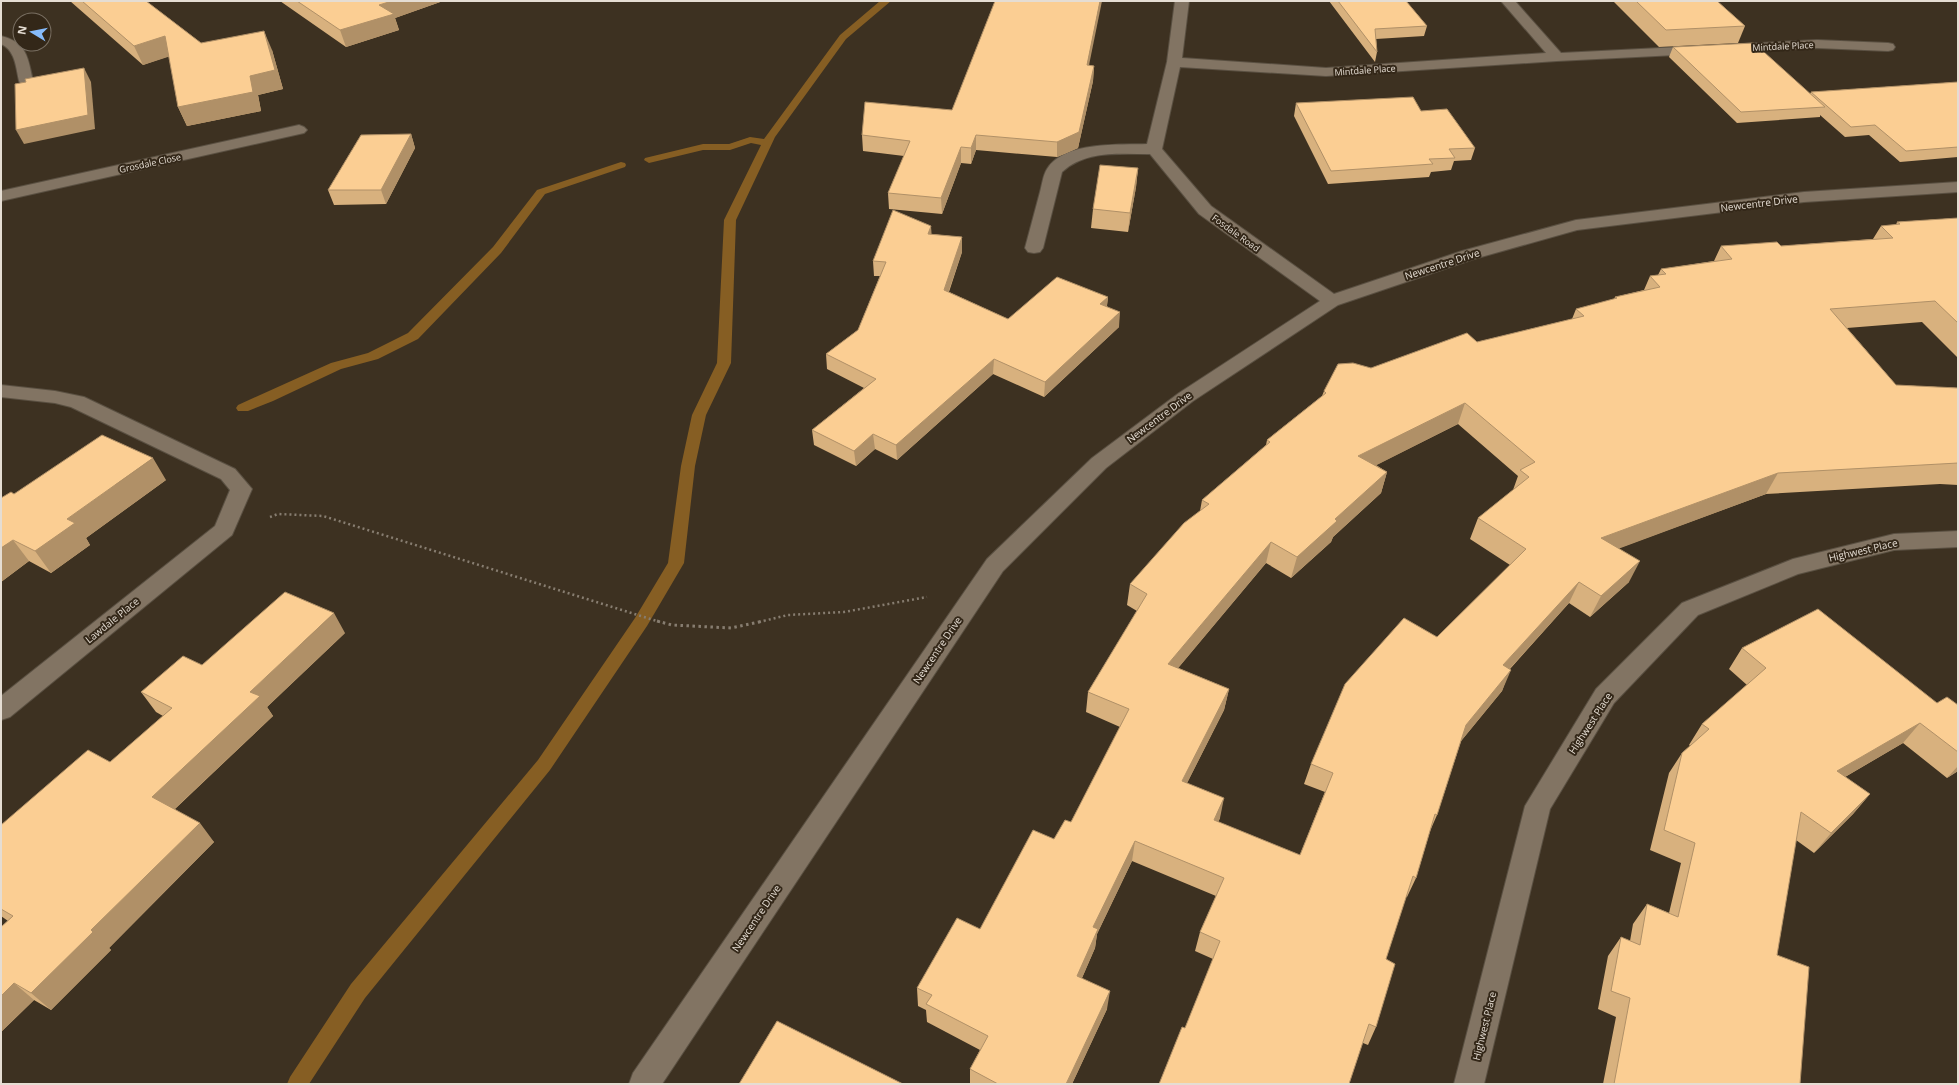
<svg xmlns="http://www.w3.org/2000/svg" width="1959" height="1085" font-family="'Open Sans',sans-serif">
  <rect width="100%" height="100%" fill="#3d3121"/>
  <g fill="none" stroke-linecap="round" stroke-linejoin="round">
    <g fill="#865e23" fill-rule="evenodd">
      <polygon points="880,1 891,1 846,39 775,137 736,220 731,363 706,415 695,466 684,563 647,626 550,770 365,998 309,1084 287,1084 290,1077 351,984 538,760 635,618 668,563 681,466 692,415 717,363 724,220 761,145 751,143 730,150 703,150 649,163 644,160 645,158 703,144 729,144 750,137 764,139 840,35"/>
      <polygon points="621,162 625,163 626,165 625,167 545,194 501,253 418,339 378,359 341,369 273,401 248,411 238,411 236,408 238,405 331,363 368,353 408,333 493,247 537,190"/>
    </g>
    <g stroke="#5a5042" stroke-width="2">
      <g id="minor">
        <path d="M1175 1H1189L1182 58 1326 68 1546 53 1501 1H1515L1561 53 1817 40 1888 43 1893 44 1895 47 1893 50 1888 51 1817 48 1557 61 1326 76 1180 67 1162 149 1211 206 1334 294 1462 251 1576 220 1804 192 1958 182V192L1804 202 1577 230 1474 259 1338 305 1193 401 1106 468 1003 571 662 1084H629L633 1073 987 559 1092 458 1179 393 1320 301 1199 214 1150 154C1119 154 1086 150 1062 172L1043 248 1040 252 1034 253 1028 252 1025 248C1030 229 1035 211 1040 192 1042 185 1043 175 1047 169 1064 141 1120 145 1147 144L1167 62Z"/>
        <path d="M1 36C27 42 28 58 33 81L31 84H21L19 81C16 67 15 50 1 44Z"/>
        <polygon points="299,125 304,127 307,130 304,133 1,201 1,191"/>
        <polygon points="1,385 55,391 84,397 235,469 252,489 232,535 10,717 1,720 1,696 215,526 230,490 221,479 71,407 55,403 1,397"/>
        <polygon points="1958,531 1958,547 1894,550 1798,574 1698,615 1614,703 1550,809 1484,1084 1454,1084 1525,806 1596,689 1682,603 1793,559 1894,534"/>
      </g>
    </g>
    <g stroke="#877d70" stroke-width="2.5" stroke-dasharray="2 3" stroke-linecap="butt">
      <polyline points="270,517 278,514 323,516 660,622"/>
      <polyline points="759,622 788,615 844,612 927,597"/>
    </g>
    <polyline stroke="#877d70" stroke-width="3" stroke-dasharray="2.5 3.5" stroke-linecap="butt" points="657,621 672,625 731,628 764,621"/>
    <use href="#minor" fill="#827463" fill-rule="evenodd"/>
  </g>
  <g fill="#d8b17e" fill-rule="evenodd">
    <polygon points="70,1 146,1 201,43 272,50 283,89 258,95 261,111 187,126 178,107 169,56 143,65"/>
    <polygon points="280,1 443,1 395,18 399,30 346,47"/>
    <polygon points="1329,1 1406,1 1427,26 1424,36 1376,39 1377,52 1375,62"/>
    <polygon points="1613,1 1717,1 1745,26 1738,43 1659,47"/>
    <polygon points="1673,47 1810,94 1811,92 1958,82 1958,157 1900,162 1869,135 1845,137 1820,115 1820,117 1737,123 1669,57"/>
    <polygon points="1089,65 1094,66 1093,81 1078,148 1057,157 976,150 971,164 961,163 942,214 889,209 888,193 904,156 863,151 862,135 952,110"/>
    <polygon points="1296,103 1421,111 1475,148 1471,160 1454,161 1451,170 1431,172 1429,177 1328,184 1294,116"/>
    <polygon points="411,134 415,148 386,204 334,205 328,190"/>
    <polygon points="1138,168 1136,187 1128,232 1091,228 1093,209"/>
    <path d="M1958 218V358L1922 322 1847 328 1896 385 1958 388V485L1940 484 1766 494 1619 548 1629 582 1590 617 1569 603 1510 669 1502 691 1461 741 1437 815 1430 831 1416 878 1407 897 1406 896 1386 959 1376 1027 1368 1045 1363 1043 1185 1028 1213 959 1195 951 1200 932 1216 896 1132 861 1097 934 1095 948 1082 978 1107 1009 1072 1084H970V1069L980 1050 927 1022 926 1010 918 1006 917 988 980 929 1054 839 1071 822 1120 727 1086 712 1088 692 1137 611 1127 605 1130 584 1200 511 1202 500 1266 445 1267 440 1322 396 1324 391 1371 368 1477 342 1572 319 1576 309 1614 299 1615 297 1644 290 1650 276 1658 275 1661 269 1714 261 1721 246H1781L1873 239 1881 226 1896 225 1897 222ZM1458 424 1518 476 1513 490 1478 518 1470 539 1510 565 1311 764 1304 784 1325 792 1300 855 1218 822 1220 818 1187 783 1224 710 1229 689 1178 668 1266 563 1291 578 1331 542 1333 537 1381 493 1387 472 1376 465Z"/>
    <polygon points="931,226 931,234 962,237 962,252 949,292 1008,319 1108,297 1107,306 1119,327 1044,397 993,374 897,460 875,449 856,466 814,445 812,430 864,388 827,369 826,354 858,330 880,276 874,276 873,261"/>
    <polygon points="166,480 86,538 90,545 51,573 29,561 1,582 14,494"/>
    <polygon points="345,633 267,707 273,716 175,809 214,842 109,948 111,950 51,1010 34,1000 1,1032 8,921 1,916 1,825 110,762 163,716 156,712 141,692 202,665"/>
    <polygon points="1742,648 1937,703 1958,705 1958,771 1947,778 1903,743 1845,777 1870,794 1853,814 1814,853 1796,840 1777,955 1800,1084 1603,1084 1616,1017 1598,1009 1608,956 1621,937 1630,941 1633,924 1647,904 1669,913 1681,863 1650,850 1669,773 1682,753 1690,746 1689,745 1702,724 1747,685 1729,669"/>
  </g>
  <g fill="#b09067">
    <polygon points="392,1 443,1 395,18 399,30 346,47 340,30 379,5"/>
    <polygon points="1100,1 1102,1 1086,80 1087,65"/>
    <polygon points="264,31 272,50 283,89 258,95 261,111 187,126 178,107 250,76"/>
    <polygon points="165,36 174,55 143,65 134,46"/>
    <polygon points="1094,66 1093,81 1078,148 1057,157 1057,142"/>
    <polygon points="84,68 91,82 95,129 24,144 16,130"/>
    <polygon points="411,134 415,148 386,204 381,190"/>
    <polygon points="976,135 976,150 971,164 971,148"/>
    <polygon points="961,147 961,163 942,214 941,198"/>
    <polygon points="1138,168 1136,187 1128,232 1130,213"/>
    <polygon points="931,226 932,240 928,234"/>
    <polygon points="962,237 962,252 944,305 944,290"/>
    <polygon points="1108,297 1106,312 1100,304"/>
    <polygon points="1120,312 1119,327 1044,397 1045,382"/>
    <polygon points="994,359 993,374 897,460 896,445"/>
    <polygon points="1465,403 1458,424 1353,477 1358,456"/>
    <polygon points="873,434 875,449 856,466 854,451"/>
    <polygon points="153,458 166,480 86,538 90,545 51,573 35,551 67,519"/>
    <polygon points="1387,472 1381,493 1333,537 1331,542 1291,578 1297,557 1335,519"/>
    <polygon points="1778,473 1766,494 1591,559 1601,538"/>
    <polygon points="13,540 29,561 1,582 1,548"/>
    <polygon points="1271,542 1266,563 1164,685 1168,664"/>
    <polygon points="1640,561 1629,582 1590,617 1601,596"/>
    <polygon points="1579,582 1569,603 1494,686 1503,665"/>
    <polygon points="334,613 345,633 267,707 273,716 167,816 152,797 250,692"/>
    <polygon points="1511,670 1502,691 1457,746 1466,725"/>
    <polygon points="1229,689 1224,710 1178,801 1182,781"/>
    <polygon points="1920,723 1903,743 1821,791 1837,771"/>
    <polygon points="1958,766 1958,771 1947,778"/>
    <polygon points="1870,794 1853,814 1814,853 1831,833"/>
    <polygon points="1224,798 1220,818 1210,840 1214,820"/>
    <polygon points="200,823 214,842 109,948 111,950 51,1010 31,993 91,930"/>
    <polygon points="1135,841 1132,861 1097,934 1095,948 1075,994 1077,976 1093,927"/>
    <polygon points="14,983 34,1000 1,1032 1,996"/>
    <polygon points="1110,991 1107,1009 1072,1084 1066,1084"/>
  </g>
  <g fill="#fbce93" stroke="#b09067" fill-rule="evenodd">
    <polygon points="82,1 146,1 201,43 264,31 275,70 250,76 253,92 178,107 165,36 134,46"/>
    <polygon points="297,1 392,1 379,5 394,14 340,30"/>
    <polygon points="995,1 1100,1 1087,65 1094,66 1079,132 1057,142 976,135 971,148 961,147 941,198 888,193 910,141 862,135 865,102 952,110"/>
    <polygon points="1338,1 1406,1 1427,26 1375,29 1377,52"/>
    <polygon points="1636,1 1717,1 1745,26 1666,30"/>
    <polygon points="1754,43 1825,107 1741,112 1673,47"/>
    <polygon points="84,68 88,115 16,130 15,84 26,82 25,79"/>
    <polygon points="1958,82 1958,147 1906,151 1875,125 1851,127 1811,92"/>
    <polygon points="1413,97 1421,111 1447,109 1475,148 1449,149 1455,158 1429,159 1433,164 1331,171 1296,103"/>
    <polygon points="411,134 381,190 328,190 361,135"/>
    <polygon points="1100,165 1138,168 1130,213 1093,209"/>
    <polygon points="893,210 931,226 928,234 962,237 944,290 1008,319 1057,277 1108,297 1100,304 1120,312 1045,382 994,359 896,445 873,434 854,451 812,430 876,379 826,354 858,330 886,262 873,261"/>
    <path d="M1958 218V323L1935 301 1830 309 1896 385 1958 388V463L1778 473 1601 538 1640 561 1601 596 1579 582 1503 665 1511 670 1466 725 1437 815 1435 814 1416 878 1413 876 1386 959 1395 964 1376 1027 1369 1024 1349 1084H1159L1182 1027 1185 1028 1220 941 1200 932 1224 878 1135 841 1093 927 1098 929 1077 976 1110 991 1066 1084H998L970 1069 988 1036 926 1004 932 995 917 988 957 918 980 929 1033 830 1054 839 1065 820 1071 822 1129 709 1088 692 1147 594 1130 584 1184 523 1209 504 1202 500 1270 442 1267 440 1326 393 1324 391 1338 364 1353 363 1371 368 1467 333 1477 342 1584 316 1576 309 1617 298 1615 297 1660 287 1650 276 1666 274 1661 269 1732 259 1721 246 1777 242 1781 246 1893 238 1881 226 1900 224 1897 222ZM1465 403 1535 462 1520 470 1529 477 1478 518 1526 549 1437 637 1404 618 1345 684 1311 764 1333 773 1300 855 1214 820 1224 798 1182 781 1229 689 1168 664 1271 542 1297 557 1337 521 1335 519 1387 472 1358 456Z"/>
    <polygon points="102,435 153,458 67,519 75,523 35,551 13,540 1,548 1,498 11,492 14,494"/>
    <polygon points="285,592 334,613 250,692 260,696 152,797 200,823 91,930 93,932 31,993 14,983 1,996 1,927 13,916 1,909 1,825 88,750 110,762 172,708 141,692 183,656 202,665"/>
    <polygon points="1818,609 1937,703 1947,697 1958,705 1958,752 1920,723 1837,771 1870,794 1831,833 1801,812 1777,955 1809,967 1800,1084 1614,1084 1630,998 1611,991 1621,937 1640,945 1647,904 1678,917 1695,843 1664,830 1682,753 1709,729 1702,724 1766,668 1742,648"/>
    <polygon points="777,1021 903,1084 739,1084"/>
  </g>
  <g text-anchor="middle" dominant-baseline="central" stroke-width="4" stroke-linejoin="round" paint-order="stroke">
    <g font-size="9" fill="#e5ddd3" stroke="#332718">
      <text transform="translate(1783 46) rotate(-3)">Mintdale Place</text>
      <text transform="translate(1365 70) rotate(-4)">Mintdale Place</text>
      <text transform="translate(150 163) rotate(-12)">Grosdale Close</text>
      <text transform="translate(1236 233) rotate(36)">Fosdale Road</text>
    </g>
    <g font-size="10" fill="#e5ddd3" stroke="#332718">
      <text transform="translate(1759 203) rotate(-7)">Newcentre Drive</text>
      <text transform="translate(1442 264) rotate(-18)">Newcentre Drive</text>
      <text transform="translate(1159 417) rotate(-37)">Newcentre Drive</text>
      <text transform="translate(1863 550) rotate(-13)">Highwest Place</text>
      <text transform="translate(112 620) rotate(-39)">Lawdale Place</text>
      <text transform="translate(937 650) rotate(-56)">Newcentre Drive</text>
      <text transform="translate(1590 723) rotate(-57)">Highwest Place</text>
      <text transform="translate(756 918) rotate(-56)">Newcentre Drive</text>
      <text transform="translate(1484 1026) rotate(-76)">Highwest Place</text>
    </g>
  </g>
  <rect width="1959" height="1085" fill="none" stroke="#e5ddd3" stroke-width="4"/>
  <g transform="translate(32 32) rotate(280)"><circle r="19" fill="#332718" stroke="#7a7063"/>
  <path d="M0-3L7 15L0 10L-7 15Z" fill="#86bbfb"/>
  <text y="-6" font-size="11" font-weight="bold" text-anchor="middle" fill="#e5ddd3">N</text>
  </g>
</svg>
